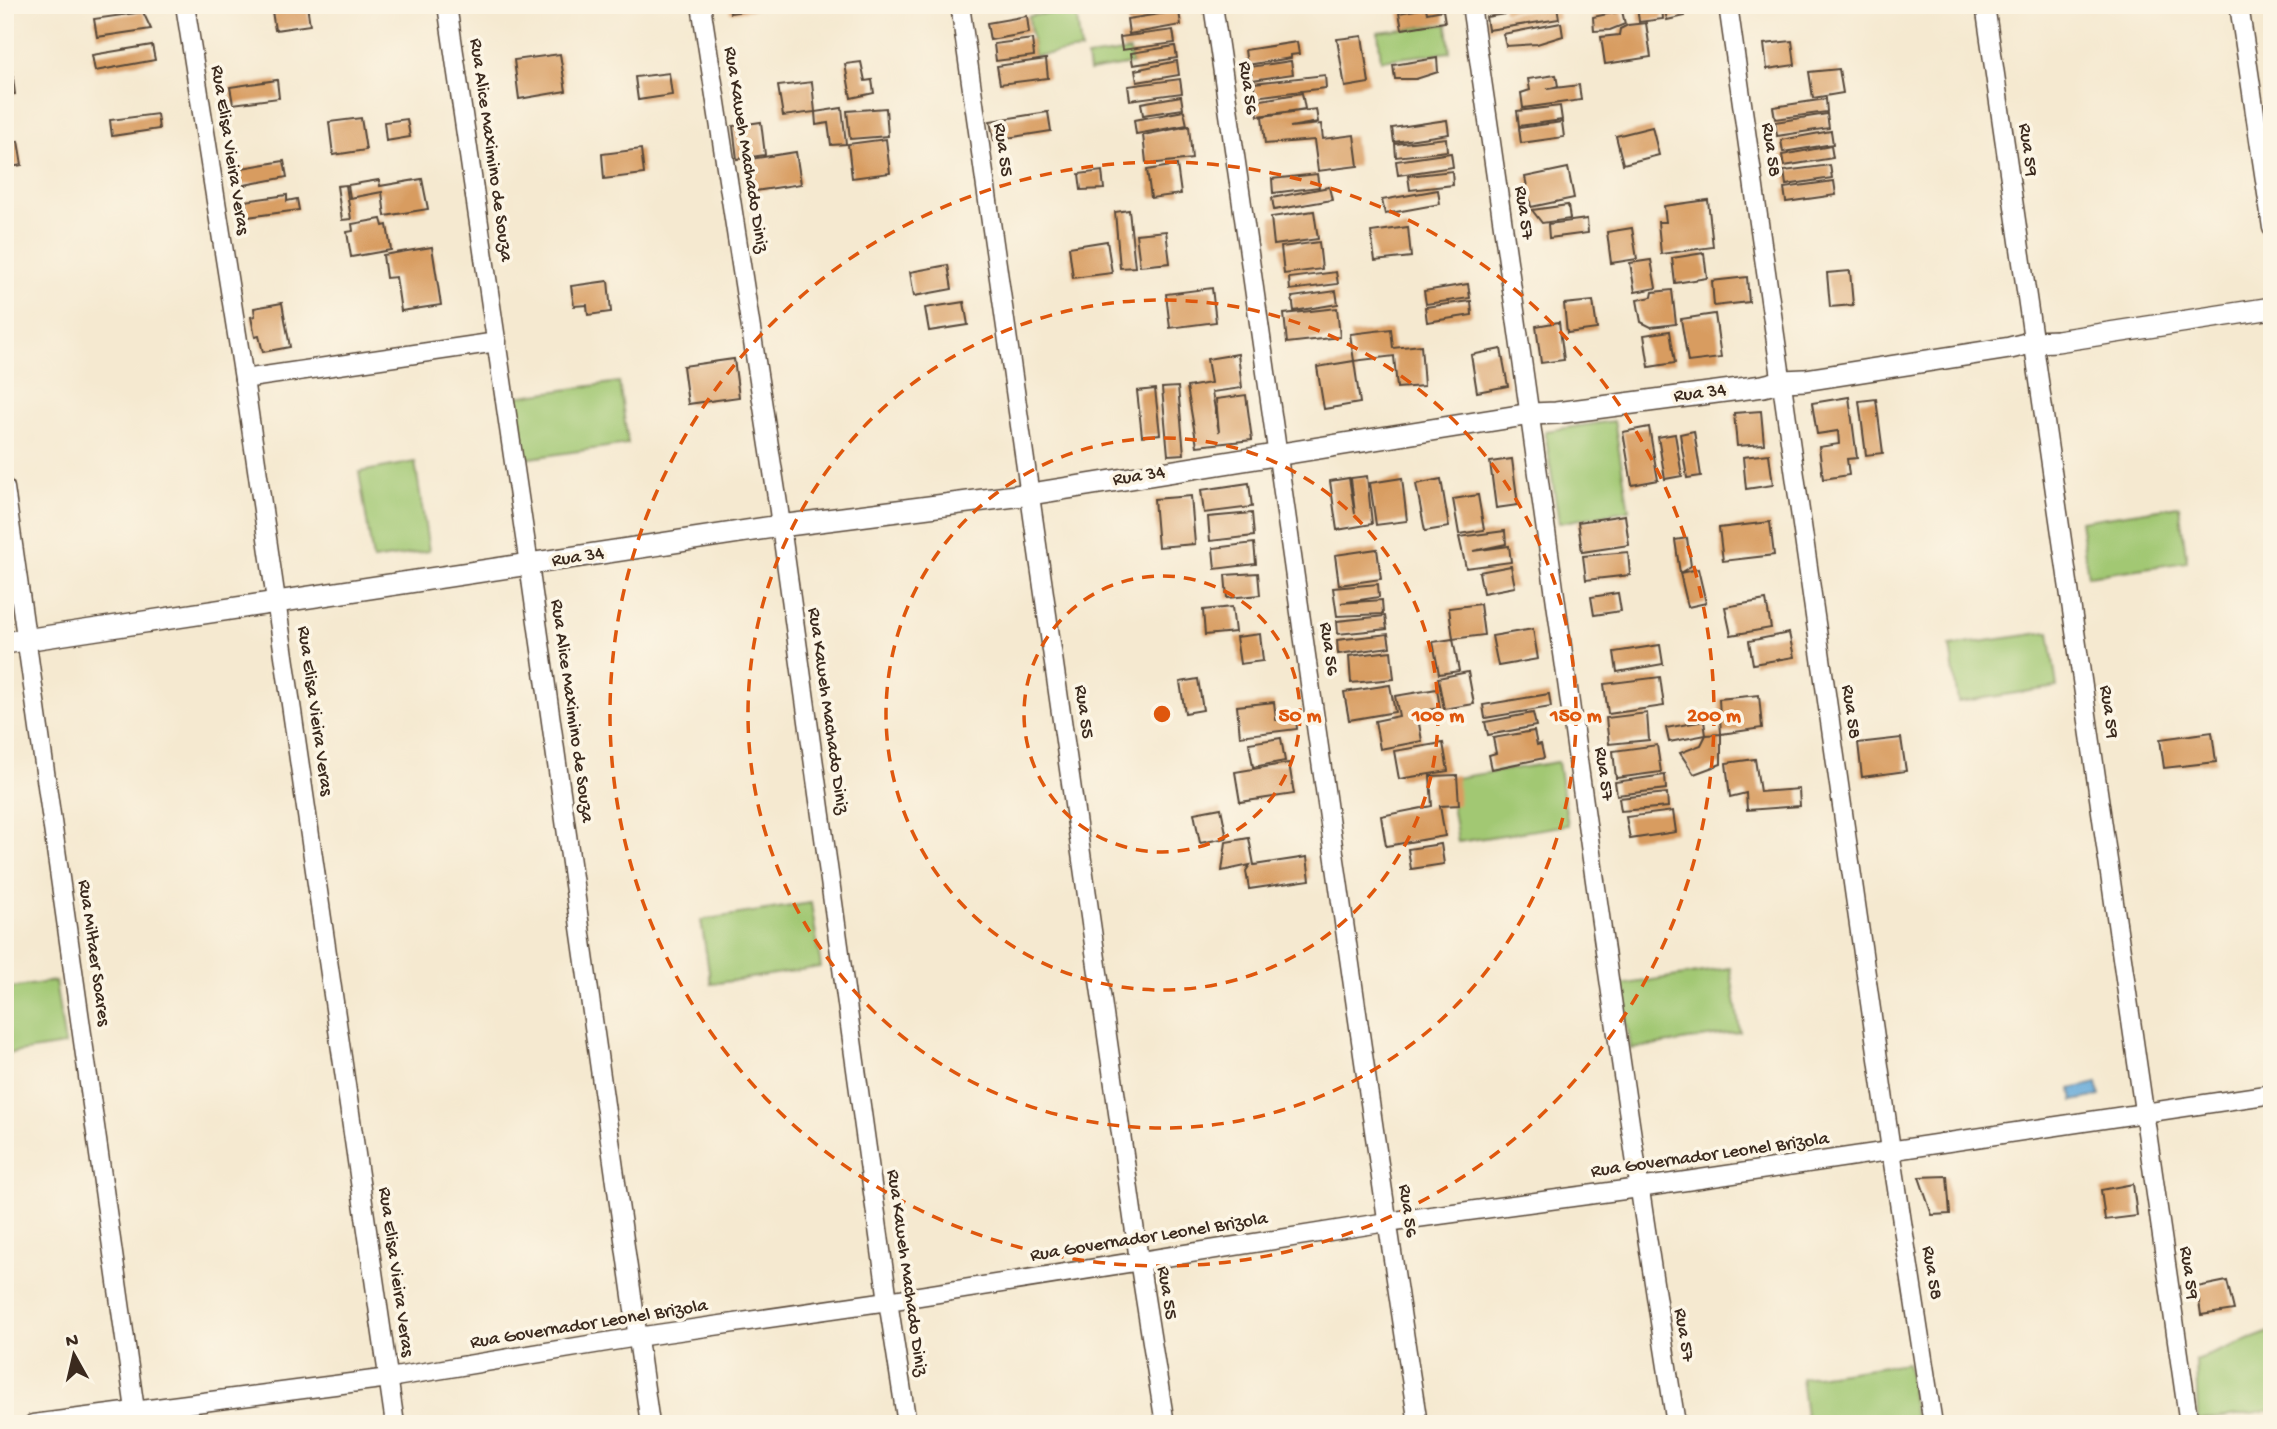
<svg xmlns="http://www.w3.org/2000/svg" width="2277" height="1429" font-family="'Gochi Hand',sans-serif">
  <rect width="100%" height="100%" fill="#fcf5e5"/>
  <filter id="ink" filterUnits="userSpaceOnUse"><feTurbulence type="fractalNoise" baseFrequency=".0143" numOctaves="2"/><feDisplacementMap in="SourceGraphic" scale="14" xChannelSelector="R" yChannelSelector="G"/><feConvolveMatrix kernelMatrix="1 2 1 2 8 2 1 2 1" color-interpolation-filters="sRGB"/></filter>
  <filter id="wash" filterUnits="userSpaceOnUse"><feTurbulence type="fractalNoise" baseFrequency=".00686" numOctaves="4" result="noise"/><feDisplacementMap in="SourceGraphic" scale="28" xChannelSelector="R" yChannelSelector="G"/><feGaussianBlur stdDeviation="1.57" result="paint"/><feColorMatrix in="noise" values="0 0 0 0 0 0 0 0 0 0 0 0 0 0 0 0 0 1.4 0 .05"/><feComposite in="paint" operator="in"/></filter>
  <g filter="url(#wash)">
    <rect width="100%" height="100%" fill="#f5e9d0"/>
    <g fill="#a2c873" stroke="#6e7948" stroke-width="2">
      <polygon points="1076,10 1081,50 1034,56 1029,16"/>
      <polygon points="1447,24 1450,52 1381,60 1378,32"/>
      <polygon points="1130,51 1132,64 1089,71 1087,57"/>
      <polygon points="619,382 628,444 523,459 514,397"/>
      <polygon points="1614,421 1629,510 1559,523 1545,431"/>
      <polygon points="415,462 429,551 373,560 359,472"/>
      <polygon points="2179,506 2187,562 2088,576 2080,521"/>
      <polygon points="2049,632 2057,687 1958,702 1950,646"/>
      <polygon points="1558,762 1568,825 1458,842 1448,779"/>
      <polygon points="811,903 821,967 711,984 701,920"/>
      <polygon points="1730,968 1740,1032 1631,1049 1620,985"/>
      <polygon points="55,981 65,1045 5,1054 5,989"/>
      <polygon points="2272,1331 2272,1410 2198,1421 2196,1360"/>
      <polygon points="1907,1363 1916,1424 1807,1424 1801,1378"/>
    </g>
    <polygon fill="#64a9d9" stroke="#506a7c" stroke-width="2" points="2097,1083 2100,1096 2073,1101 2071,1089"/>
    <g id="blocks">
      <g fill="#d89c61">
        <polygon points="271,5 307,5 310,25 275,30"/>
        <polygon points="729,5 768,5 769,7 730,13"/>
        <polygon points="1127,5 1169,5 1170,10 1128,14"/>
        <polygon points="1383,5 1411,5 1411,7 1384,10"/>
        <polygon points="1503,5 1536,5 1536,7 1504,12"/>
        <polygon points="1637,5 1662,5 1663,19 1639,22"/>
        <polygon points="1664,5 1692,5 1693,10 1685,12 1685,16 1667,20"/>
        <polygon points="1557,6 1559,19 1488,30 1486,17"/>
        <polygon points="1426,8 1427,13 1443,10 1445,22 1402,29 1399,13"/>
        <polygon points="1179,11 1181,25 1129,34 1127,19"/>
        <polygon points="1622,11 1625,24 1610,30 1594,31 1593,17"/>
        <polygon points="143,12 151,29 97,37 94,19"/>
        <polygon points="1027,16 1029,33 990,40 987,23"/>
        <polygon points="1561,23 1563,36 1537,44 1506,46 1503,34"/>
        <polygon points="1646,23 1651,57 1605,64 1601,37 1619,35 1620,29 1628,25"/>
        <polygon points="1173,30 1175,43 1122,50 1120,37"/>
        <polygon points="1362,36 1369,83 1345,87 1337,39"/>
        <polygon points="5,37 11,59 5,60"/>
        <polygon points="1032,39 1034,56 996,61 994,44"/>
        <polygon points="1792,41 1795,65 1767,69 1764,44"/>
        <polygon points="1297,42 1299,54 1291,55 1291,58 1247,65 1245,50"/>
        <polygon points="152,45 155,60 95,71 92,55"/>
        <polygon points="1175,46 1177,58 1133,65 1131,53"/>
        <polygon points="560,54 566,91 519,99 514,60"/>
        <polygon points="1437,58 1438,72 1416,79 1395,79 1393,65"/>
        <polygon points="1046,59 1048,78 1000,84 997,66"/>
        <polygon points="1177,61 1179,75 1137,82 1135,70"/>
        <polygon points="1291,61 1293,74 1252,80 1250,67"/>
        <polygon points="861,62 865,81 872,80 874,93 851,98 845,64"/>
        <polygon points="1839,69 1843,93 1813,98 1809,72"/>
        <polygon points="12,70 15,94 5,95 5,71"/>
        <polygon points="669,73 672,95 638,100 635,77"/>
        <polygon points="1325,75 1326,88 1255,97 1254,83"/>
        <polygon points="1556,75 1558,86 1547,89 1579,85 1581,100 1523,108 1521,93 1530,90 1528,79"/>
        <polygon points="1180,79 1182,93 1130,100 1128,86"/>
        <polygon points="277,80 279,98 233,104 230,87"/>
        <polygon points="812,82 815,112 783,116 778,86"/>
        <polygon points="1302,93 1305,109 1258,116 1256,101"/>
        <polygon points="1181,96 1183,109 1143,115 1141,103"/>
        <polygon points="1826,99 1827,112 1775,119 1773,107"/>
        <polygon points="1560,106 1562,120 1519,126 1517,111"/>
        <polygon points="842,108 846,144 831,145 828,123 816,125 815,112"/>
        <polygon points="886,108 888,136 850,139 847,111"/>
        <polygon points="1316,109 1318,122 1290,127 1321,124 1323,139 1354,135 1358,166 1318,171 1314,140 1265,144 1262,116"/>
        <polygon points="1184,111 1187,125 1136,134 1134,120"/>
        <polygon points="1048,112 1051,131 994,140 990,121"/>
        <polygon points="157,114 159,129 112,136 110,120"/>
        <polygon points="1827,114 1829,128 1777,136 1775,122"/>
        <polygon points="361,118 366,150 333,155 329,122"/>
        <polygon points="407,119 410,137 386,141 384,122"/>
        <polygon points="1447,120 1449,134 1394,142 1392,128"/>
        <polygon points="761,122 765,155 737,159 733,126"/>
        <polygon points="1562,122 1564,137 1521,143 1519,128"/>
        <polygon points="1189,126 1192,159 1149,164 1146,162 1143,135"/>
        <polygon points="1652,127 1659,155 1623,164 1616,136"/>
        <polygon points="1831,131 1833,144 1783,152 1781,140"/>
        <polygon points="1446,138 1447,151 1396,157 1395,144"/>
        <polygon points="886,139 890,173 852,178 848,144"/>
        <polygon points="18,141 22,165 5,168 5,143"/>
        <polygon points="1831,146 1833,158 1784,166 1782,155"/>
        <polygon points="641,149 644,174 604,179 602,154"/>
        <polygon points="796,152 801,184 755,191 750,159"/>
        <polygon points="1451,153 1453,167 1398,175 1396,161"/>
        <polygon points="284,161 287,177 239,186 236,169"/>
        <polygon points="1177,165 1181,194 1151,198 1147,170"/>
        <polygon points="1830,165 1832,178 1786,185 1784,171"/>
        <polygon points="1568,168 1574,198 1531,207 1525,177"/>
        <polygon points="1102,171 1104,189 1081,190 1079,174"/>
        <polygon points="1452,171 1453,185 1410,190 1408,176"/>
        <polygon points="1317,174 1319,187 1273,193 1272,179"/>
        <polygon points="422,179 428,209 385,216 382,192 350,198 348,185 379,180 380,186"/>
        <polygon points="1834,181 1836,195 1786,202 1784,188"/>
        <polygon points="346,185 351,219 342,220 337,186"/>
        <polygon points="1329,187 1332,200 1274,210 1272,198"/>
        <polygon points="1438,190 1440,204 1385,214 1382,200"/>
        <polygon points="287,195 287,201 297,199 299,210 247,217 245,201"/>
        <polygon points="1708,200 1713,247 1661,254 1658,222 1666,222 1664,206"/>
        <polygon points="1568,205 1570,219 1542,223 1532,210"/>
        <polygon points="1129,210 1135,267 1120,268 1115,212"/>
        <polygon points="1314,211 1318,239 1274,245 1271,217"/>
        <polygon points="381,219 383,226 387,225 391,250 351,257 347,232 353,231 352,224"/>
        <polygon points="1587,219 1588,233 1549,238 1548,224"/>
        <polygon points="1408,227 1411,257 1375,261 1371,232"/>
        <polygon points="1632,228 1637,259 1611,263 1607,232"/>
        <polygon points="1166,231 1170,263 1140,266 1136,234"/>
        <polygon points="1107,241 1112,273 1073,278 1069,247"/>
        <polygon points="1319,242 1322,269 1284,274 1281,247"/>
        <polygon points="432,247 441,305 401,311 396,277 386,278 383,255"/>
        <polygon points="1704,253 1707,278 1675,283 1672,258"/>
        <polygon points="1651,260 1656,288 1635,292 1630,263"/>
        <polygon points="948,265 952,289 914,296 910,272"/>
        <polygon points="1850,271 1853,305 1830,307 1827,273"/>
        <polygon points="1336,272 1338,284 1290,290 1289,278"/>
        <polygon points="1747,277 1749,302 1714,306 1712,281"/>
        <polygon points="608,281 611,312 588,315 587,305 574,306 571,286"/>
        <polygon points="1468,284 1470,298 1426,304 1424,291"/>
        <polygon points="1212,288 1216,322 1170,328 1166,294"/>
        <polygon points="1672,290 1676,324 1651,327 1641,322 1637,300 1652,297 1653,292"/>
        <polygon points="1336,291 1338,304 1294,311 1292,297"/>
        <polygon points="1471,301 1472,315 1427,322 1425,307"/>
        <polygon points="1593,301 1597,329 1567,333 1564,304"/>
        <polygon points="964,302 968,325 929,331 925,308"/>
        <polygon points="282,303 290,347 263,352 259,336 255,337 251,317 255,316 254,308"/>
        <polygon points="1337,308 1340,337 1287,343 1284,314"/>
        <polygon points="1715,314 1721,358 1688,362 1681,319"/>
        <polygon points="1559,322 1564,360 1541,363 1536,326"/>
        <polygon points="1391,329 1393,348 1421,345 1424,386 1397,388 1394,356 1354,361 1350,334"/>
        <polygon points="1670,331 1675,363 1649,367 1644,335"/>
        <polygon points="1501,349 1508,386 1477,392 1471,355"/>
        <polygon points="1238,354 1242,388 1212,392 1219,432 1216,399 1246,395 1252,440 1197,446 1187,387 1211,383 1207,359"/>
        <polygon points="734,359 739,397 688,404 683,366"/>
        <polygon points="1354,361 1360,403 1324,409 1317,367"/>
        <polygon points="1178,387 1184,454 1168,455 1162,388"/>
        <polygon points="1155,389 1160,434 1142,436 1137,391"/>
        <polygon points="1849,397 1857,458 1847,459 1849,475 1823,479 1819,447 1839,444 1838,431 1817,434 1812,403"/>
        <polygon points="1876,399 1883,453 1866,455 1859,401"/>
        <polygon points="1761,411 1764,444 1737,446 1734,413"/>
        <polygon points="1649,427 1658,480 1632,485 1623,432"/>
        <polygon points="1694,431 1701,476 1687,478 1680,434"/>
        <polygon points="1675,434 1682,476 1665,479 1658,437"/>
        <polygon points="1769,454 1773,485 1746,489 1743,457"/>
        <polygon points="1512,459 1518,505 1496,508 1490,462"/>
        <polygon points="1367,476 1372,524 1337,530 1330,481 1349,478 1355,514 1351,478"/>
        <polygon points="1402,478 1407,521 1376,525 1370,483"/>
        <polygon points="1441,479 1449,527 1425,531 1416,484"/>
        <polygon points="1249,483 1252,507 1204,513 1201,490"/>
        <polygon points="1478,495 1484,530 1459,534 1453,499"/>
        <polygon points="1191,496 1195,544 1158,547 1154,499"/>
        <polygon points="1252,513 1254,536 1210,541 1208,517"/>
        <polygon points="1625,515 1629,545 1582,552 1578,522"/>
        <polygon points="1770,522 1774,555 1723,561 1719,528"/>
        <polygon points="1505,531 1506,544 1473,551 1509,546 1511,562 1466,568 1459,537"/>
        <polygon points="1687,538 1691,566 1680,573 1675,540"/>
        <polygon points="1254,543 1256,564 1215,569 1213,548"/>
        <polygon points="1377,549 1381,579 1339,585 1335,555"/>
        <polygon points="1628,552 1630,575 1586,580 1583,556"/>
        <polygon points="1511,566 1515,587 1483,593 1479,572"/>
        <polygon points="1698,569 1706,603 1688,607 1680,573"/>
        <polygon points="1258,573 1260,595 1227,598 1225,575"/>
        <polygon points="1378,584 1379,597 1341,603 1382,600 1383,614 1337,616 1333,588"/>
        <polygon points="1618,593 1621,611 1594,615 1591,597"/>
        <polygon points="1766,600 1771,628 1731,635 1725,607"/>
        <polygon points="1480,604 1484,635 1453,639 1449,608"/>
        <polygon points="1232,607 1235,632 1205,635 1203,610"/>
        <polygon points="1385,616 1387,629 1338,634 1337,621"/>
        <polygon points="1533,629 1538,659 1498,666 1492,636"/>
        <polygon points="1789,633 1794,657 1753,664 1749,641"/>
        <polygon points="1260,634 1263,661 1240,664 1236,637"/>
        <polygon points="1388,634 1390,647 1338,654 1337,640"/>
        <polygon points="1453,639 1459,671 1439,674 1433,642"/>
        <polygon points="1660,645 1663,664 1617,672 1614,652"/>
        <polygon points="1391,651 1394,679 1351,683 1349,656"/>
        <polygon points="1468,672 1474,704 1444,709 1438,678"/>
        <polygon points="1660,677 1664,706 1608,714 1604,684"/>
        <polygon points="1198,679 1203,710 1185,713 1180,682"/>
        <polygon points="1390,685 1395,712 1349,720 1344,692"/>
        <polygon points="1437,689 1440,708 1417,712 1422,741 1380,749 1375,721 1399,716 1395,696"/>
        <polygon points="1549,694 1551,707 1485,718 1483,705"/>
        <polygon points="1759,695 1762,728 1721,734 1719,699"/>
        <polygon points="1274,702 1276,720 1296,718 1297,729 1240,736 1237,706"/>
        <polygon points="1533,713 1536,726 1488,735 1485,722"/>
        <polygon points="1647,713 1649,740 1609,744 1606,718"/>
        <polygon points="1704,721 1706,735 1669,742 1666,728"/>
        <polygon points="1534,731 1537,745 1541,744 1544,758 1492,769 1489,755 1496,753 1493,738"/>
        <polygon points="2212,732 2216,762 2164,768 2160,739"/>
        <polygon points="1721,734 1721,764 1694,774 1680,753 1701,745 1706,735"/>
        <polygon points="1281,738 1285,761 1253,767 1249,743"/>
        <polygon points="1901,738 1906,771 1862,777 1858,743"/>
        <polygon points="1443,743 1448,771 1399,779 1394,751"/>
        <polygon points="1657,745 1661,772 1616,778 1613,751"/>
        <polygon points="1755,759 1760,792 1799,789 1800,806 1747,810 1746,793 1730,797 1726,763"/>
        <polygon points="1289,763 1294,794 1240,802 1235,772"/>
        <polygon points="1457,775 1459,805 1440,806 1445,836 1386,846 1381,816 1432,806 1430,776"/>
        <polygon points="1665,775 1666,789 1617,795 1615,782"/>
        <polygon points="1667,793 1668,807 1621,811 1619,798"/>
        <polygon points="1221,808 1227,838 1200,843 1194,813"/>
        <polygon points="1673,811 1676,832 1630,839 1626,817"/>
        <polygon points="1249,838 1254,865 1307,857 1310,880 1249,889 1246,871 1250,865 1222,871 1226,842"/>
        <polygon points="1441,844 1444,864 1411,869 1408,849"/>
        <polygon points="1947,1176 1950,1214 1932,1215 1919,1177"/>
        <polygon points="2133,1184 2137,1216 2105,1220 2101,1190"/>
        <polygon points="2227,1281 2234,1310 2201,1315 2197,1287"/>
      </g>
    </g>
  </g>
  <g filter="url(#ink)">
    <use href="#blocks" fill-opacity="0" stroke="#574739" stroke-width="2"/>
    <g fill="none" stroke-linecap="round" stroke-linejoin="round">
      <g stroke="#574739" stroke-width="21">
        <g id="minor">
          <polyline points="185,5 244,379 395,1424"/>
          <polyline points="447,5 529,565 650,1424"/>
          <polyline points="701,5 778,504 888,1301 907,1424"/>
          <polyline points="960,5 1139,1260 1165,1424"/>
          <path d="M1213 5C1283 478 1345 952 1418 1424"/>
          <path d="M1471 5C1541 478 1601 952 1676 1424"/>
          <polyline points="1728,5 1891,1150 1933,1424"/>
          <polyline points="1985,5 2189,1424"/>
          <polyline points="2239,5 2272,228"/>
          <polyline points="244,379 497,342"/>
          <polyline points="5,488 137,1424"/>
          <polyline points="33,1424 389,1378 637,1337 888,1301 1387,1222 1639,1188 2272,1094"/>
        </g>
      </g>
      <g stroke="#574739" stroke-width="24">
        <polyline id="tertiary" points="5,643 780,526 1031,494 1531,414 1556,413 1763,386 1783,381 1805,380 2010,348 2034,342 2057,341 2272,308"/>
      </g>
      <use href="#minor" stroke="#fff" stroke-width="18"/>
      <use href="#tertiary" stroke="#fff" stroke-width="21"/>
    </g>
  </g>
  <g fill="none" stroke="#df570d" stroke-width="3.5" stroke-dasharray="12 9">
    <circle cx="1162" cy="714" r="138"/>
    <circle cx="1162" cy="714" r="276"/>
    <circle cx="1162" cy="714" r="414"/>
    <circle cx="1162" cy="714" r="552"/>
  </g>
  <g text-anchor="middle" dominant-baseline="central" stroke-width="7" stroke-linejoin="round" paint-order="stroke">
    <g font-size="19" fill="#3b2a1e" stroke="#fcf5e5">
      <text transform="translate(1247 88) rotate(82)">Rua 56</text>
      <text transform="translate(229 150) rotate(81)">Rua Elisa Vieira Veras</text>
      <text transform="translate(490 150) rotate(82)">Rua Alice Maximino de Souza</text>
      <text transform="translate(745 150) rotate(81)">Rua Kaweh Machado Diniz</text>
      <text transform="translate(1002 150) rotate(82)">Rua 55</text>
      <text transform="translate(1770 150) rotate(82)">Rua 58</text>
      <text transform="translate(2027 150) rotate(82)">Rua 59</text>
      <text transform="translate(1523 213) rotate(82)">Rua 57</text>
      <text transform="translate(1700 394) rotate(-7)">Rua 34</text>
      <text transform="translate(1139 477) rotate(-9)">Rua 34</text>
      <text transform="translate(578 558) rotate(-9)">Rua 34</text>
      <text transform="translate(1328 649) rotate(82)">Rua 56</text>
      <text transform="translate(314 711) rotate(82)">Rua Elisa Vieira Veras</text>
      <text transform="translate(571 711) rotate(82)">Rua Alice Maximino de Souza</text>
      <text transform="translate(827 711) rotate(82)">Rua Kaweh Machado Diniz</text>
      <text transform="translate(1083 712) rotate(82)">Rua 55</text>
      <text transform="translate(1850 712) rotate(82)">Rua 58</text>
      <text transform="translate(2108 712) rotate(82)">Rua 59</text>
      <text transform="translate(1603 774) rotate(82)">Rua 57</text>
      <text transform="translate(93 953) rotate(82)">Rua Miltaer Soares</text>
      <text transform="translate(1710 1156) rotate(-8)">Rua Governador Leonel Brizola</text>
      <text transform="translate(1407 1211) rotate(82)">Rua 56</text>
      <text transform="translate(1149 1238) rotate(-9)">Rua Governador Leonel Brizola</text>
      <text transform="translate(395 1272) rotate(82)">Rua Elisa Vieira Veras</text>
      <text transform="translate(906 1273) rotate(82)">Rua Kaweh Machado Diniz</text>
      <text transform="translate(1931 1273) rotate(81)">Rua 58</text>
      <text transform="translate(2188 1273) rotate(82)">Rua 59</text>
      <text transform="translate(1166 1293) rotate(81)">Rua 55</text>
      <text transform="translate(589 1325) rotate(-9)">Rua Governador Leonel Brizola</text>
      <text transform="translate(1683 1335) rotate(81)">Rua 57</text>
    </g>
  </g>
  <circle cx="1162" cy="714" r="10" fill="#df570d" stroke="#fcf5e5" stroke-width="3.5"/>
  <g font-size="21" text-anchor="middle" font-weight="bold" fill="#df570d" stroke="#fcf5e5" stroke-width="7" stroke-linejoin="round" paint-order="stroke">
    <text x="1300" y="721">50 m</text>
    <text x="1438" y="721">100 m</text>
    <text x="1576" y="721">150 m</text>
    <text x="1714" y="721">200 m</text>
  </g>
  <rect width="2277" height="1429" fill="none" stroke="#fcf5e5" stroke-width="28"/>
  <g transform="translate(74 1355) rotate(352)" stroke="#fcf5e5" stroke-width="5" paint-order="stroke">
  <path d="M0-5L12 26L0 18L-12 26Z" fill="#3b2a1e"/>
  <text y="-10" font-size="19" font-weight="bold" text-anchor="middle" fill="#3b2a1e">N</text>
  </g>
</svg>
